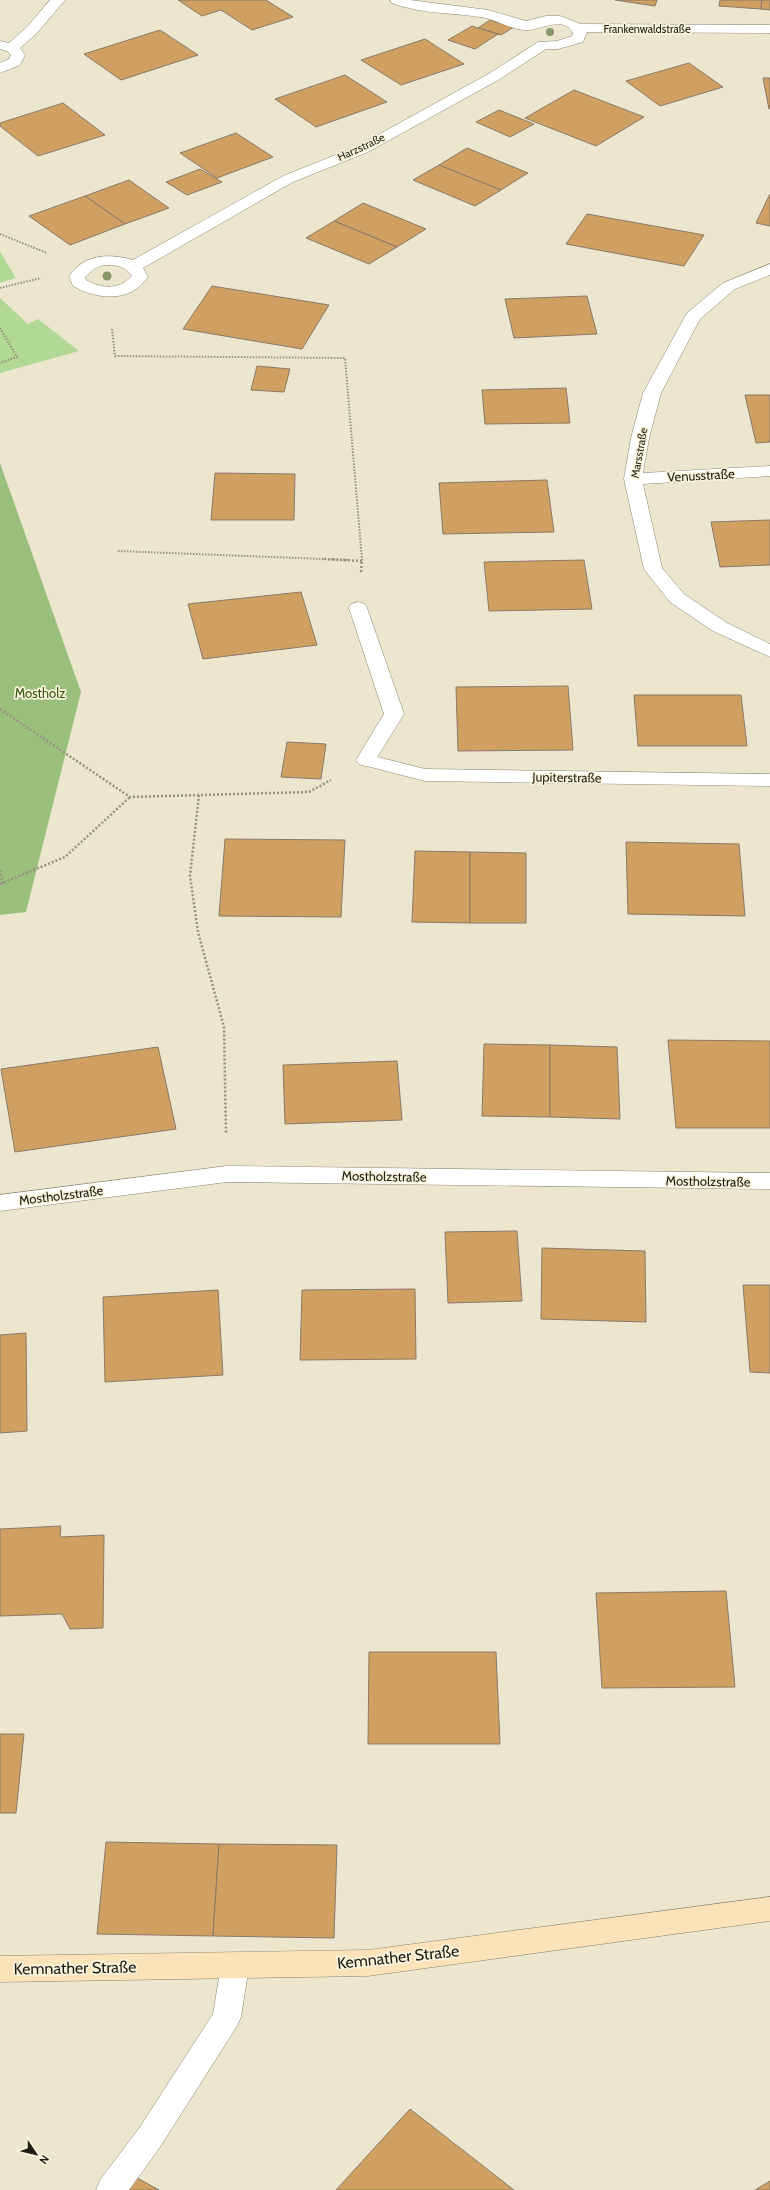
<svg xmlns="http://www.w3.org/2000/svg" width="770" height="2190" font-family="Cabin,sans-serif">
  <rect width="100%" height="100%" fill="#ece6cf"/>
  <g fill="#b2d895">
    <polygon points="0,252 16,278 0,283"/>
    <polygon points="0,298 28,324 38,319 79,351 0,373"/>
  </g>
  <polygon fill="#9abf7d" points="0,463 81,692 26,912 0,915"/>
  <g fill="#cfa061" stroke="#887a69">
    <polygon points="178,0 266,0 293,17 252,30 221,10 202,16"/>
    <polygon points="615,0 657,0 655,6"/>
    <polygon points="720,0 762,0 761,9 719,6"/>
    <polygon points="762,0 770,0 770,10 761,9"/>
    <polygon points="490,20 514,27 501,35 478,28"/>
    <polygon points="472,26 478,28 498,34 475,49 448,40"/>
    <polygon points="160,30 198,55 121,80 84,54"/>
    <polygon points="425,39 464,64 401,85 361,60"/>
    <polygon points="689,63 723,87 660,106 626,81"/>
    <polygon points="345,75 387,102 316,127 275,99"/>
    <polygon points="763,78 770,78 770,109 769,109"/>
    <polygon points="574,90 644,117 596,146 525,118"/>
    <polygon points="63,103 105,135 38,156 0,126 0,123"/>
    <polygon points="499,110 534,124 510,137 476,122"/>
    <polygon points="236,133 273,157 217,178 180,153"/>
    <polygon points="467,148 528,173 501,190 439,165"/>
    <polygon points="439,165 501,190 475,206 413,180"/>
    <polygon points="200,169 222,182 187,195 166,182"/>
    <polygon points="129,180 169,208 125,224 85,196"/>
    <polygon points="770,194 770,226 756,223"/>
    <polygon points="85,196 125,224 70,245 29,216"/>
    <polygon points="363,203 426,229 397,247 334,221"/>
    <polygon points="587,214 704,235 684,266 566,244"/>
    <polygon points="334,221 397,247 369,264 306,238"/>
    <polygon points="212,286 329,305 302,349 183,329"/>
    <polygon points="587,296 597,334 514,338 505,299"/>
    <polygon points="257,366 290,369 284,392 251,390"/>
    <polygon points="566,388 570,423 485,424 482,390"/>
    <polygon points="745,395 770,395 770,442 756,443"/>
    <polygon points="215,473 295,474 294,520 211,520"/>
    <polygon points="547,480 554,532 443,534 439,483"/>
    <polygon points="770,520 770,565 720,567 711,522"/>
    <polygon points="584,560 592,609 489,611 484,562"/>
    <polygon points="301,592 317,645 203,659 188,604"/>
    <polygon points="568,686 573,750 458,751 456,687"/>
    <polygon points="634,695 741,695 747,746 638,746"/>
    <polygon points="287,742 326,744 321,779 281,777"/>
    <polygon points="225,839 345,840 341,917 219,916"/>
    <polygon points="626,842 739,844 745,916 628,914"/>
    <polygon points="415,851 470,852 470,923 412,922"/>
    <polygon points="470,852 526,853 526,923 470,923"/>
    <polygon points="668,1040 770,1041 770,1128 676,1128"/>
    <polygon points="484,1044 550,1045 550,1117 482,1116"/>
    <polygon points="550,1045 617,1047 620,1119 550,1117"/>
    <polygon points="158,1047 176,1129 15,1152 1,1069"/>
    <polygon points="397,1061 402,1120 285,1124 283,1065"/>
    <polygon points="517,1231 522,1301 448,1303 445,1232"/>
    <polygon points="542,1248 645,1251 646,1322 541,1319"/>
    <polygon points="743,1285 770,1285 770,1373 750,1372"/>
    <polygon points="415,1289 416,1359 300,1360 302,1290"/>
    <polygon points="218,1290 223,1375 105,1382 103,1297"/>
    <polygon points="26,1333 27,1431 0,1433 0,1335"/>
    <polygon points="61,1526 60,1537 104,1535 103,1628 70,1629 62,1614 0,1616 0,1529"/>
    <polygon points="726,1591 735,1687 602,1688 596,1593"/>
    <polygon points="369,1652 496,1652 500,1744 368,1744"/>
    <polygon points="0,1734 24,1734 16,1813 0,1813"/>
    <polygon points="106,1842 219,1844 213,1936 97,1934"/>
    <polygon points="219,1844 337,1845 334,1938 213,1936"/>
    <polygon points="410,2109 514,2190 336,2190"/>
    <polygon points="130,2174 159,2190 120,2190"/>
    <polygon points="770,2181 770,2190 755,2190"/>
  </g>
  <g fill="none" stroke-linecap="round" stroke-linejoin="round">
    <g stroke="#8a8570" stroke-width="1">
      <g id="service">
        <polygon points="358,602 365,604 367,608 404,714 373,764 366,766 359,764 356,760 384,714 349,608 351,604"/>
        <polygon points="235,1953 245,1957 249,1966 241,2017 237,2026 160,2147 129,2190 96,2190 100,2180 140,2127 213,2014 221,1966 225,1957"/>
      </g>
    </g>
    <g stroke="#8a8570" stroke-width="1">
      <g id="minor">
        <polygon points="50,0 65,0 37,33 20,48 25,55 20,65 0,73 0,63 9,59 11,55 7,51 0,49 0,41 9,43 27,27"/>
        <path d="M390 0H410L488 10 526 21 546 16H560L581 24 770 25V33L587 32 583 42 558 49H546L500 79 368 152 293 182 143 268 148 277C130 303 98 300 73 286L69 276C84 254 109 253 133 260L283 176 358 146 490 73 538 42 557 41 572 36 573 33C565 15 539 30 528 30 514 31 499 21 486 18 454 12 423 15 392 3ZM103 265C115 265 125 265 132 276 119 290 102 289 86 280L85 277 94 269Z"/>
        <polygon points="770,264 770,275 735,289 700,319 661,393 649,438 643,473 770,466 770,476 643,484 662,568 684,594 727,623 770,644 770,657 713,631 670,602 647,573 644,569 624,479 631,438 643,393 687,313 723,283"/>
        <polygon points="366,754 425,769 770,774 770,786 425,781 359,764 356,760 359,756"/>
        <polygon points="227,1166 770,1173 770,1189 227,1182 0,1211 0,1195"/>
      </g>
    </g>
    <g stroke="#8a8570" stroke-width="1">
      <polygon id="secondary" points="770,1897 770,1921 368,1976 0,1982 0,1956 368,1950"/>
    </g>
    <g stroke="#969281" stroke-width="2" stroke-dasharray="1.5 1.5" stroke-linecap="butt">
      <polyline points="0,234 47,253"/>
      <polyline points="0,288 41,278"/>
      <polyline points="0,328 17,357 0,363"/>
      <polyline points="112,329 115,356 345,358 362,560"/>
      <polyline points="118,551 349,560"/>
    </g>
    <g stroke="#969281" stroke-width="2.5" stroke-dasharray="2 2" stroke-linecap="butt">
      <polyline points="324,559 362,561"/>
      <polyline points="361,572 362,559"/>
      <polyline points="0,709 130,797 309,792 331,780"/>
      <polyline points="199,795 190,876 198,932 224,1027 226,1134"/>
      <polyline points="0,870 3,884"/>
      <polyline points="0,884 65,857 130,797"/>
    </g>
    <use href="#service" fill="#fff" fill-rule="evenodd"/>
    <use href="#minor" fill="#fff" fill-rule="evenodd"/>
    <use href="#secondary" fill="#fce2b8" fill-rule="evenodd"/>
  </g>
  <g fill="#889767">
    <circle cx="550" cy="32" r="4"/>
    <circle cx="107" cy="276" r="4.5"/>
  </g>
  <g text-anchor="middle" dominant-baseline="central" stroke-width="3.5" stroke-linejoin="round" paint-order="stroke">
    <g font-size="11" fill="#1e1c14" stroke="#f9f3dc">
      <text x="647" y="29">Frankenwaldstraße</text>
      <text transform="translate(361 147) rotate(-25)">Harzstraße</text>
      <text transform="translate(639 453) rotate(-80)">Marsstraße</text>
    </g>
    <g font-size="13" fill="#1e1c14" stroke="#f9f3dc">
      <text transform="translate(701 475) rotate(-3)">Venusstraße</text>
      <text transform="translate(567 777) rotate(1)">Jupiterstraße</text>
      <text transform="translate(384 1176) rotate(1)">Mostholzstraße</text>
      <text transform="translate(708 1181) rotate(1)">Mostholzstraße</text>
      <text transform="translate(61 1195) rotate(-7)">Mostholzstraße</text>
    </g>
    <g font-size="13" fill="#365712" stroke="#f9f3dc">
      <text x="40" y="693">Mostholz</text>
    </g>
    <g font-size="16" fill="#1e1c14" stroke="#f9f3dc">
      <text transform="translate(398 1957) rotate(-6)">Kemnather Straße</text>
      <text transform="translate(75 1968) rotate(-1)">Kemnather Straße</text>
    </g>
  </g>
  <g transform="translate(36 2154) rotate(125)" stroke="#f9f3dc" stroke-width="3" paint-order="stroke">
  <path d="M0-3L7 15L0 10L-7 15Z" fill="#1e1c14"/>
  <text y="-6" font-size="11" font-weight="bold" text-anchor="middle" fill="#1e1c14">N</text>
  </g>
</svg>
